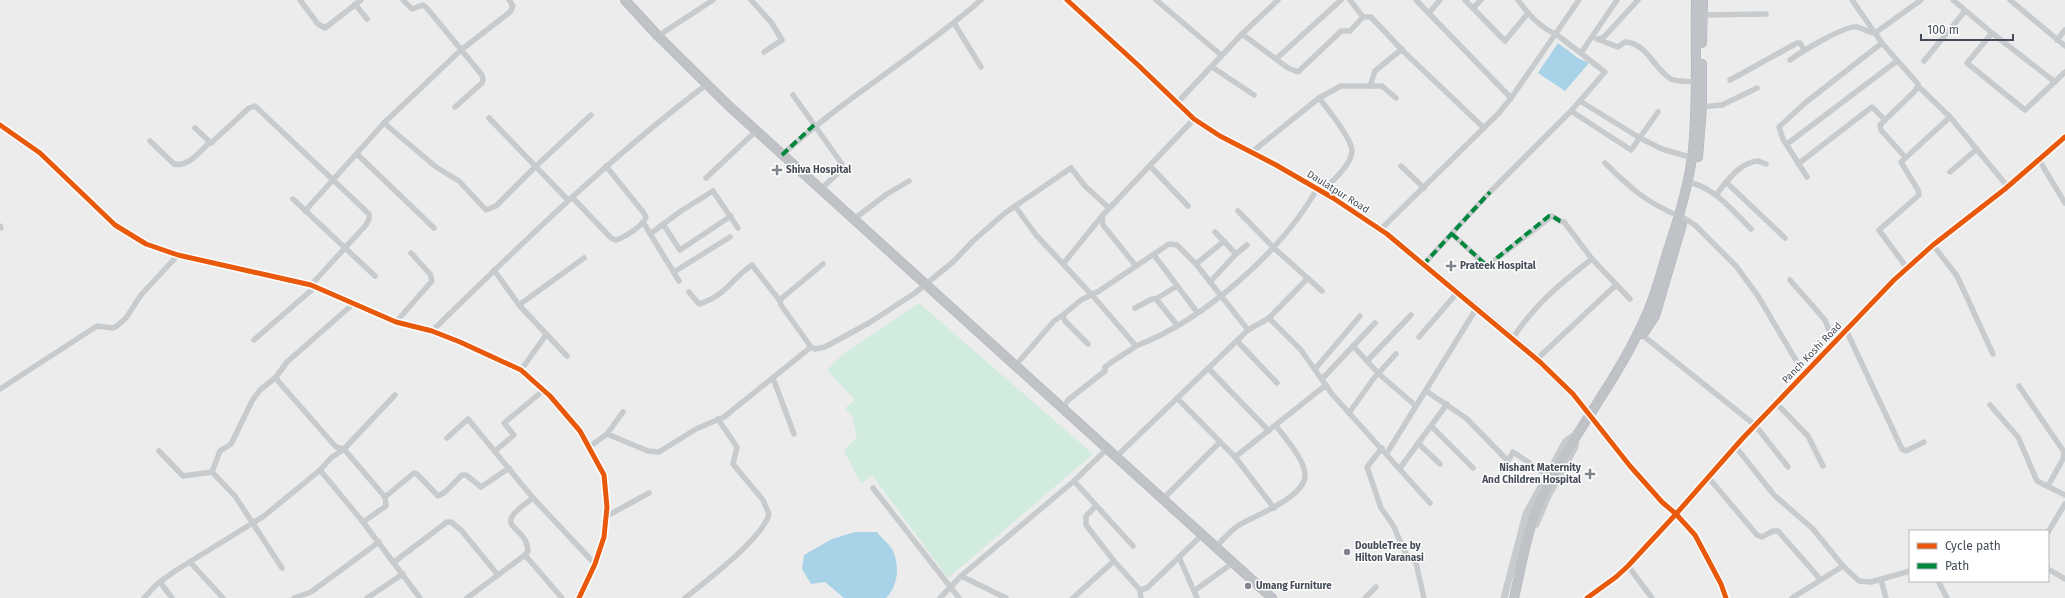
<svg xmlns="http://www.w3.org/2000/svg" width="2065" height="598" font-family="'Fira Sans',sans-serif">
  <rect width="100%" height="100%" fill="#edecec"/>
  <polygon fill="#d1ebde" points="919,303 1093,454 948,578 872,475 861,484 844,451 857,437 852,416 845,408 855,400 827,370 842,355"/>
  <g fill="#a7d2e8">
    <polygon points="1558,43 1578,58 1589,63 1565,91 1538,73"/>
    <path d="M855 532H877C881 538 890 544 893 551 900 567 898 586 886 598H844L825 582 811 584 802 569 804 555 832 539Z"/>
  </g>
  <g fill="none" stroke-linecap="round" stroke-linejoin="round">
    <g stroke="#b2b4bb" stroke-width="10">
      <g id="trunk">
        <polyline points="625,0 658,36 730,107 1272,598"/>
        <polyline points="1702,43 1703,0"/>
        <polyline points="1698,157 1702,107 1702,64"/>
        <polyline points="1643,334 1655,316 1682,224"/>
        <path d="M1514 598C1521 569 1525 539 1536 511 1565 442 1616 385 1646 316 1655 296 1661 274 1667 253 1678 220 1689 185 1693 150 1698 100 1695 50 1696 0"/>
      </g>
    </g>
    <g stroke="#c8cbcd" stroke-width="5.5">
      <polyline points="300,0 318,24 325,28 361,0"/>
      <polyline points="403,0 412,9 423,5 426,7 482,75 483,79 482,83 455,107"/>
      <polyline points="751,0 771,22 782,40 764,52"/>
      <polyline points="1156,0 1221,55"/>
      <polyline points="1350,0 1363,17"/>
      <polyline points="1416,0 1511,98"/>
      <polyline points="1465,0 1505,41 1528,13"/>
      <polyline points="1852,0 1882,43 1918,84 1916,90 1880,125 1881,130 1905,157"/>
      <polyline points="1953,0 1992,33 1967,63 2025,110 2065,72"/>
      <polyline points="2010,0 2065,46"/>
      <polyline points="355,4 367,19"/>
      <polyline points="1473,8 1481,0"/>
      <polyline points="1429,13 1440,0"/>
      <polyline points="1700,15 1766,14"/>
      <polyline points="954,23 981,67"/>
      <polyline points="1992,33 2055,82"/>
      <polyline points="1242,34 1288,68 1298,72 1338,34 1341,31 1350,31 1363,17 1371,17 1404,52 1484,128"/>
      <polyline points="658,36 713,0"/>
      <path d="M1597 39 1618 47 1625 42C1647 43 1654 69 1671 79 1677 82 1689 81 1696 82"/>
      <polyline points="1598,39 1604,37 1638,0"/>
      <polyline points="2057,40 2065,30"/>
      <polyline points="1581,53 1617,0"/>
      <polyline points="1276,59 1341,0"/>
      <path d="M1790 60C1801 52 1845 25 1857 27 1863 28 1868 33 1875 33L1921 0"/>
      <polyline points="1924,61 1965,11"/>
      <polyline points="1212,67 1254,95"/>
      <polyline points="1730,80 1797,43 1800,43 1804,49"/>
      <polyline points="1370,86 1375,71 1402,49"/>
      <polyline points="1918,86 1950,117 2008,187"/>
      <polyline points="793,95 842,164 840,171 820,190"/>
      <path d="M1319 98C1327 108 1351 138 1352 150 1352 165 1332 181 1322 192"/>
      <polyline points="1580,101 1640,138 1662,149 1693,158"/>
      <polyline points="1177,103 1242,34 1278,0"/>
      <polyline points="1700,107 1722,105 1757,88"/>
      <polyline points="1571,111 1631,150 1658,112"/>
      <polyline points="489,118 568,200"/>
      <polyline points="384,123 436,167 459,181 486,210 496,206 535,167 591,115"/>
      <polyline points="0,125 40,153 115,225 146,244 178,255 311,285 396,322 432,331 460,342 521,370 550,396 580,431 604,475 607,507 604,537 595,564 579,598"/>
      <polyline points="195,128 211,143 249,108 255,106 369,214 369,219 366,225 311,285"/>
      <path d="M150 141 174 164C189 167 199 152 209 143"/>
      <polyline points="1787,144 1897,61"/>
      <polyline points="1252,152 1319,98 1341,86 1382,86 1396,98"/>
      <polyline points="357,154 434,228"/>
      <path d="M782 155C844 98 917 56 981 0"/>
      <polyline points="2039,160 2065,203"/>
      <path d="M1605 163C1629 187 1647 203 1679 216"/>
      <polyline points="1798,164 1872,107 1884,119"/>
      <polyline points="1150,166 1188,206"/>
      <polyline points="1401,166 1424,188"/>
      <polyline points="1950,172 1977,149"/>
      <polyline points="1807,177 1783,139 1779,127 1805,103 1882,43"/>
      <polyline points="706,178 756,131"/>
      <polyline points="1726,182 1785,238"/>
      <path d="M1692 183C1717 190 1733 211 1751 229"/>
      <path d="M1716 195C1727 181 1740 162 1758 161L1766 164"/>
      <path d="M572 197 611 238 616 240C625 237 643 226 646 217L643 212 606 166"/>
      <polyline points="293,199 375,276"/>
      <path d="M1015 206 1036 235 1092 295 1136 346C1204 320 1281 252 1317 189"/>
      <polyline points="305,211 384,123 461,50 510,12 513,6 509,0"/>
      <polyline points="1238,211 1274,248 1322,291"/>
      <polyline points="1684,218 1695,225 1736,266 1758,296 1804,374"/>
      <polyline points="854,219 887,194 909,181"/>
      <polyline points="643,222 679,281"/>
      <polyline points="663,224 680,250 731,216"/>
      <polyline points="0,226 1,228"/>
      <polyline points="1380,230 1499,113 1511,98 1579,0"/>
      <polyline points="650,234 681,211 713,191 738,228"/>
      <polyline points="1452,234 1487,266 1552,216 1560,221 1564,222 1592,259 1630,299"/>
      <polyline points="1933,245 1957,276 1993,354"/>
      <polyline points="1236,254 1247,245"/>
      <polyline points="1154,255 1197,312"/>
      <polyline points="823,264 782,298 780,301 781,305 811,347 815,349 825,347 869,323 915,293 953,262 973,241 1005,213 1071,168 1085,186 1109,208"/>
      <polyline points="1063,264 1102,216"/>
      <polyline points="1196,264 1224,241"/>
      <path d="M1423 265 1490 192 1571 111 1605 72 1556 34C1540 28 1528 14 1518 0"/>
      <polyline points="1136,266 1103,225 1102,216 1194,119"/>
      <polyline points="1907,268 1879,230 1919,195 1918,190 1901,162 1950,117"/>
      <polyline points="494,270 519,305 567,356"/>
      <polyline points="674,272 730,237"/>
      <polyline points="1790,280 1825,320 1834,343"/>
      <polyline points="1210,282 1236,254 1215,232"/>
      <path d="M689 292 699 304C726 296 731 279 752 265L780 301"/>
      <polyline points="1156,299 1177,325"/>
      <polyline points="353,304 287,362 276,377 278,381 336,447 344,449 385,497 386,506 363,522"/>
      <polyline points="519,305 584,258"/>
      <polyline points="1135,308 1152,299 1156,299 1177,286"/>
      <polyline points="1269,318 1301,350 1332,394 1430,503"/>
      <polyline points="396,322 432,281 430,274 411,253"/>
      <polyline points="1846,330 1902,449 1906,451 1924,442"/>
      <path d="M432 331C520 245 608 159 706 85"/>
      <polyline points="1641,334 1755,425 1788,467"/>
      <polyline points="1419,337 1457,293"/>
      <path d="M1513 338C1534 305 1562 282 1592 259"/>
      <polyline points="254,340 315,287"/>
      <polyline points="1238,342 1277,383"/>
      <polyline points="1088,344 1065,321 1063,315 1081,300 1099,291 1169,244 1177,245 1196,264 1248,330"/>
      <polyline points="1353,346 1379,374 1416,406"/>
      <polyline points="1537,359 1616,285"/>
      <polyline points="1368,360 1411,315"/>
      <polyline points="1015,366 1054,321 1063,315"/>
      <polyline points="1209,369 1269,431"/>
      <polyline points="1315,369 1360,316"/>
      <polyline points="521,370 546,335"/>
      <polyline points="773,378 794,434"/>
      <polyline points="1322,379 1375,323"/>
      <polyline points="2019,386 2064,452 2063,459 2048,486"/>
      <polyline points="0,389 97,326 113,328 117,326 126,318 141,295 178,255"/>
      <polyline points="1426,391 1466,418 1508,461 1513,452 1547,475"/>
      <polyline points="1177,398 1235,457 1274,508"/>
      <polyline points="1776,403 1808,436 1823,466"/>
      <polyline points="1990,405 2018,437 2037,481 2065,495"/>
      <path d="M1063 408 1068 400 1105 371V367C1115 359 1125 354 1136 346"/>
      <polyline points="1349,413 1374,378 1396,354"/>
      <path d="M1590 414C1611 442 1633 469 1656 495 1668 509 1683 520 1694 535 1706 550 1719 580 1726 598"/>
      <polyline points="1431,426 1473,468"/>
      <polyline points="607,434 648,451 659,452 696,429 724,417 811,347"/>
      <polyline points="447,438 468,419 533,498 595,564"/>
      <polyline points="1418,443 1440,464"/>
      <polyline points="1735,446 1774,495 1813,529 1843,566 1859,581 1871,582 1910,571"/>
      <polyline points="589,447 607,434 623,412"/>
      <polyline points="1382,448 1367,467 1381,508 1393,525 1406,554 1416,563 1424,598"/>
      <polyline points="159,451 183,476 212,472 235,496 282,568"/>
      <polyline points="495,451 514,435 504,423 544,390"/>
      <polyline points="1387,453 1476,309"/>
      <polyline points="1117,456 1248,330 1269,318 1308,278"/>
      <polyline points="1235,457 1326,385"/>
      <polyline points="1400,468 1447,404"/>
      <polyline points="320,470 363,522 420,598"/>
      <polyline points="212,472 220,451 231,444 252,401 260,390 276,377"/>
      <polyline points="1708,477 1757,535 1762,537 1773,531 1778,531 1821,580"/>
      <polyline points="1074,481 1133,546"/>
      <polyline points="873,488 959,598"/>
      <polyline points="385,497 414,473 417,474 438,496 445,492 462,475 466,475 481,487 509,468"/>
      <polyline points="1163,499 1220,442"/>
      <polyline points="1096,506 1086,516 1086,525 1114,561 1140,590 1147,588 1203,534"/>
      <polyline points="607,516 649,493"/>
      <polyline points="2048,532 2065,504"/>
      <path d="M1216 547C1224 539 1231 529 1241 524 1257 515 1304 497 1305 476 1306 461 1285 438 1276 426"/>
      <polyline points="525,555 562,598"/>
      <polyline points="1179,557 1197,598"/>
      <polyline points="190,562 223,598"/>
      <polyline points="394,562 447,522 451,522 461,530 498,575"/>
      <polyline points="1628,566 1652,598"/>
      <polyline points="2048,569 2065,579"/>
      <polyline points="961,576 1006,598"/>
      <polyline points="1881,580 1886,598"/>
      <polyline points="1938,581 1947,598"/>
      <polyline points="160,582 172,598"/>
      <polyline points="1140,590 1141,598"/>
      <polyline points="1194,591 1234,562"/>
      <polyline points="144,598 157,584 175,571 264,516 320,470 331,458 344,449 395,395"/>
      <polyline points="294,598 311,592 379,542"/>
      <polyline points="367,598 403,574"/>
      <path d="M467 598 525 555 528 551C526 522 487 530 533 498"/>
      <path d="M685 598C706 581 763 538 769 514L763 500 733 464 737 447 718 419"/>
      <polyline points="940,598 961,576 1074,481 1108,448"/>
      <polyline points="1073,598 1114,561"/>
      <polyline points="1365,598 1376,587"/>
      <polyline points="1792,598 1843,566"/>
    </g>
    <g stroke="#c8cbcd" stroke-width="7">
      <polyline points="1067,0 1138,65 1194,119 1220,136 1276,165 1333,198 1387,234 1513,338 1573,394 1590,414"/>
      <polyline points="1536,524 1548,496 1575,447 1576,438"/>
      <polyline points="1504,598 1526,514 1566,441 1576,434"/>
      <polyline points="1587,598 1616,577 1628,566 1676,514 1742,439 1894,280 1933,245 2005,189 2065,137"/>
    </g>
    <use href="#trunk" stroke="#bfc2c6" stroke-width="9"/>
    <g stroke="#00873e" stroke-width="4" stroke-dasharray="8 4" stroke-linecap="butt">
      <polyline points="782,155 814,125"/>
      <polyline points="1452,234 1487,266 1549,216 1552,216 1560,221 1564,222"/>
      <polyline points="1423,265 1490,192"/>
    </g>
    <g stroke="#fff" stroke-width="8">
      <g id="cycleway">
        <polyline points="1067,0 1138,65 1194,119 1220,136 1276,165 1333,198 1387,234 1540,362 1573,394 1630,466 1662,502 1676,514 1695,535 1721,584 1726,598"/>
        <polyline points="0,125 40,153 115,225 146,244 178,255 311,285 396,322 432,331 460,342 521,370 550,396 580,431 604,475 607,507 604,537 595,564 579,598"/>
        <polyline points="1587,598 1616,577 1628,566 1676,514 1742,439 1894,280 1933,245 2005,189 2065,137"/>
      </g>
    </g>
    <use href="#cycleway" stroke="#e8590c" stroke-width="5"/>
  </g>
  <g fill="#80848c" stroke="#fff" stroke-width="1.5">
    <path d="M775 164h4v4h4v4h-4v4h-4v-4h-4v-4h4z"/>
    <path d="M1449 260h4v4h4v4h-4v4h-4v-4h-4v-4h4z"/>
    <path d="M1588 468h4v4h4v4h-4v4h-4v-4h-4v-4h4z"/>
    <circle cx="1347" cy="552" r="4"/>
    <circle cx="1248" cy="586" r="4"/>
  </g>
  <g text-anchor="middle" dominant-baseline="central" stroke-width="3" stroke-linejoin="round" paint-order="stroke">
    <g font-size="10" font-weight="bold" fill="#454c58" stroke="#fff" text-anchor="start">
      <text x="786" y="170">Shiva Hospital</text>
      <text x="1460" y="266">Prateek Hospital</text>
      <text x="1581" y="468" text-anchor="end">Nishant Maternity<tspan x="1581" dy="12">And Children Hospital</tspan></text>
      <text x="1355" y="546">DoubleTree by<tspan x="1355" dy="12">Hilton Varanasi</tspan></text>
      <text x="1256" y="586">Umang Furniture</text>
    </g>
    <g font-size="10" fill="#454c58" stroke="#fff">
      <text transform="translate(1338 192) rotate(32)">Daulatpur Road</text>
      <text transform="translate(1812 353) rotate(-46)">Panch Koshi Road</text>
    </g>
  </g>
  <rect x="1909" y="530" width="140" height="52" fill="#ffffff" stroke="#b5b7bc"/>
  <rect x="1917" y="543" width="20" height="6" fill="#e8590c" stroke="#b5b7bc"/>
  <text x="1945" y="550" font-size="12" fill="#454c58">Cycle path</text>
  <rect x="1917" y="563" width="20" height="6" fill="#00873e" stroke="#b5b7bc"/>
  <text x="1945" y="570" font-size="12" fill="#454c58">Path</text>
  <path d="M1921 34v6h92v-6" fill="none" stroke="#454c58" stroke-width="2"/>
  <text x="1927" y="34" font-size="12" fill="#454c58" stroke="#ffffff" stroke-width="3" paint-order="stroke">100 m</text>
</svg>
